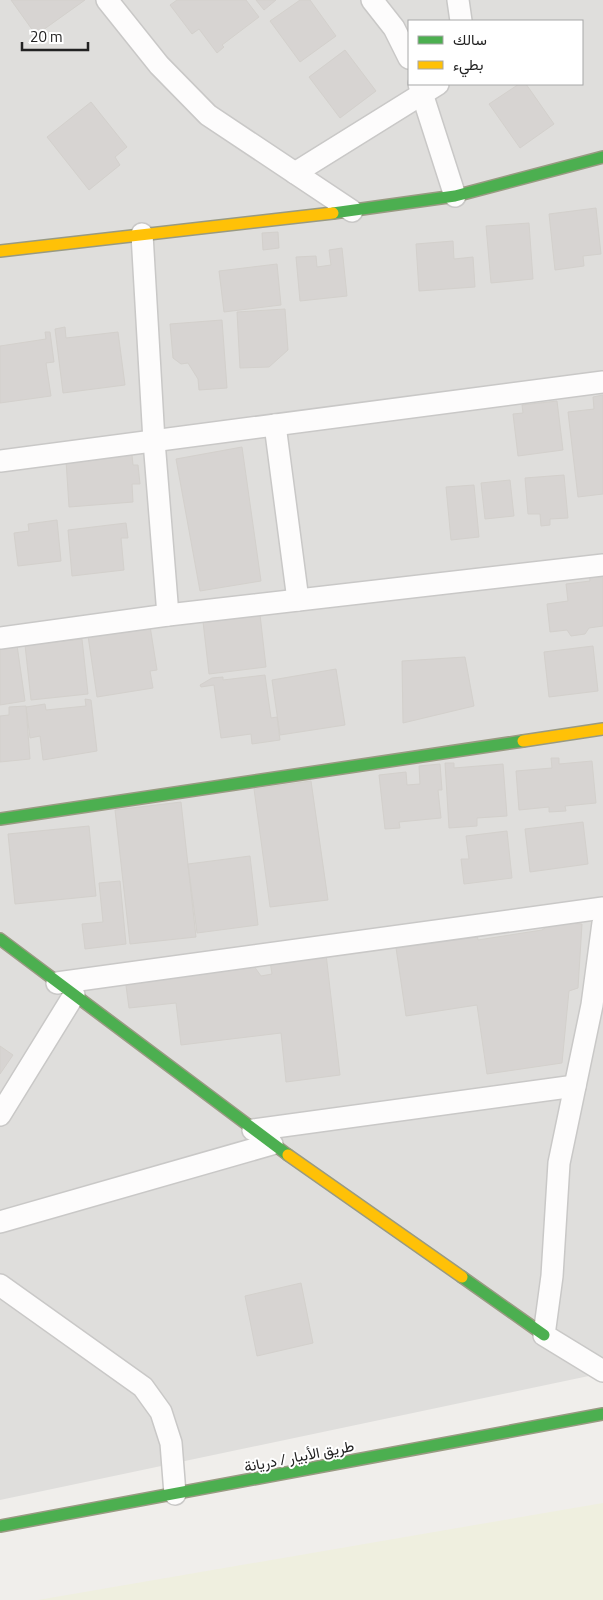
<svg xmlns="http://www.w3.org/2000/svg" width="603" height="1600" font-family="'Titillium Web',Vazirmatn,sans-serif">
  <rect width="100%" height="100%" fill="#f0eeeb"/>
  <path fill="#dfdedc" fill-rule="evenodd" d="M0 0H603V1373L0 1500ZM409 21H582V84H409Z"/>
  <polygon fill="#efefdf" points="603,1503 603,1600 38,1600"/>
  <g fill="#d7d4d2" stroke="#d3d0cc">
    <polygon points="11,0 85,0 36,35"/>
    <polygon points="177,0 246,0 259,17 222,45 224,47 217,53 199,29 192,34 170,5"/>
    <polygon points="256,0 276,0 264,10"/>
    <polygon points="300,0 310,0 336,36 300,62 270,21"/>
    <polygon points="345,50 376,91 340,118 309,77"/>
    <polygon points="519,84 526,84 554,124 520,148 489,104"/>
    <polygon points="91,102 127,147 115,157 120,165 89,190 47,137"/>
    <polygon points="596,208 601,254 583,256 584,266 555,270 549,214"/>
    <polygon points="529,223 533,279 491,283 486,226"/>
    <polygon points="278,232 279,248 263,250 262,233"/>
    <polygon points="453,241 454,259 473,257 475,287 419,291 416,244"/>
    <polygon points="342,248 347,296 300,301 296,257 316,256 317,267 331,265 329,250"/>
    <polygon points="277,264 281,305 224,312 219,271"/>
    <polygon points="285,309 288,350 269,367 240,368 237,312"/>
    <polygon points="222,320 227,388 199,390 198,379 188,363 181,364 173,358 170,324"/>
    <polygon points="65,327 66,338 118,332 125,385 63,393 55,329"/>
    <polygon points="45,332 50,332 54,362 46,363 51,396 0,403 0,346 46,339"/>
    <polygon points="603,395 603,494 578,497 568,412 594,409 593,397"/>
    <polygon points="557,401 563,450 518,456 513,414 523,413 522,405"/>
    <polygon points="242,447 261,581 200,591 176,459"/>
    <polygon points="132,455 133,465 138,465 140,484 132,484 133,502 69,507 66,460"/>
    <polygon points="564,475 568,518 550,519 550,525 541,526 540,514 528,514 525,478"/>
    <polygon points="510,480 514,516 485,519 481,483"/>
    <polygon points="474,485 479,537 451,540 446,487"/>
    <polygon points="57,520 61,561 18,566 14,533 29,531 28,524"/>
    <polygon points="126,523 128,538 121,538 124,570 72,576 68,530"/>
    <polygon points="603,568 603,626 589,628 585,634 571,636 567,630 550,632 547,604 568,601 566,584 590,581 589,570"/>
    <polygon points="259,606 266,667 209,674 202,613"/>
    <polygon points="150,626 157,670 150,671 153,688 97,697 88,636"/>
    <polygon points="82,639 88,694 31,700 25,645"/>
    <polygon points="17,645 25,701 0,705 0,647"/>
    <polygon points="593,646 598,691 549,697 544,652"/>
    <polygon points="465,657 474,706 403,723 402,661"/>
    <polygon points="336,669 345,725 280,735 272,680"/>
    <polygon points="265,675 271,718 277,717 280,740 252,744 251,734 221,738 214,685 201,687 200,685 212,678 223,677 223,680"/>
    <polygon points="85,699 91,700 97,751 43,760 40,736 30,738 26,707 45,704 46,710 86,706"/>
    <polygon points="26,706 30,759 0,762 0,716 9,715 9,707"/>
    <polygon points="551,758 559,758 559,764 592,761 596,803 565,806 566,811 549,812 549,807 519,810 516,771 552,768"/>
    <polygon points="445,763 454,763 454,768 503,764 507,816 477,818 477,826 449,828"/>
    <polygon points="440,764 442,790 438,790 441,818 399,822 400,828 385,829 379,775 406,772 407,785 420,784 419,766"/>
    <polygon points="311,781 328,900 270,907 254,789"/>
    <polygon points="181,802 196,937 130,944 115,810"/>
    <polygon points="583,822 588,864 530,872 525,829"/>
    <polygon points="89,826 96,896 15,904 8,834"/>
    <polygon points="507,831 512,878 464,884 461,859 469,859 466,836"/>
    <polygon points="250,856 258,925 197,933 188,864"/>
    <polygon points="120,881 126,944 85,949 82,924 103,922 99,883"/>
    <polygon points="554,922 582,924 578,988 569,991 562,1063 487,1074 477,1005 406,1016 395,941 476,929 478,940 542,930"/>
    <polygon points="326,954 340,1075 286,1082 281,1033 181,1045 176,1003 129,1008 125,978 251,962 261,976 272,974 270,961"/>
    <polygon points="0,1046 13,1055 0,1074"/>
    <polygon points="301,1283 313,1343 257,1356 245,1296"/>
  </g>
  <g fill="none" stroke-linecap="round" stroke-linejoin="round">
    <g stroke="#c9c8c7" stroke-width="24">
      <g id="street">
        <polyline points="107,0 159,65 208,115 352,211"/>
        <polyline points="372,0 394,28 409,58"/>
        <polyline points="458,0 461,21"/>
        <polyline points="419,84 455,196"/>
        <polyline points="295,173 438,84"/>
        <polyline points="142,234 154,441 168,615"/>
        <polyline points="275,425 298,600"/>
        <polyline points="0,461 603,382"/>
        <polyline points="0,638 168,615 603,565"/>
        <polyline points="603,923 592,1005 559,1163 552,1276 544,1335 603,1371"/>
        <polyline points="57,983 603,908"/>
        <polyline points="0,1115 74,995"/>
        <polyline points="253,1130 575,1086"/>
        <polyline points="0,1222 272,1144"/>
        <polyline points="0,1285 143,1387 161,1412 171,1443 175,1494"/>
      </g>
    </g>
    <g stroke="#999a82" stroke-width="14">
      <g id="fast">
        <polyline points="333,213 455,196 603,157"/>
        <polyline points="0,819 523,741"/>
        <polyline points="0,939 288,1155"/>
        <polyline points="462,1277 544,1335"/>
        <polyline points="0,1526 603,1414"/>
      </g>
    </g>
    <g stroke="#999a82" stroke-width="14">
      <g id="slow">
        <polyline points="0,251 333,213"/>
        <polyline points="523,741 603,729"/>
        <polyline points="288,1155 462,1277"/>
      </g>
    </g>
    <use href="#street" stroke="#fdfcfc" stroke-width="21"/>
    <use href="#fast" stroke="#4caf50" stroke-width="11"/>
    <use href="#slow" stroke="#ffc107" stroke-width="11"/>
  </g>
  <g text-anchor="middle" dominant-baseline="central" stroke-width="4" stroke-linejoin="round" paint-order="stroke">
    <g font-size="15" fill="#222" stroke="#fff">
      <text transform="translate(299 1456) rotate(-11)">طريق الأبيار / دريانة</text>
    </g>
  </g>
  <rect x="408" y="20" width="175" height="65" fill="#ffffff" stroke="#a7a7a7"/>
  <rect x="418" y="36" width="25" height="8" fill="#4caf50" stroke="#a7a7a7"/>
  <text x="453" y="45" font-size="15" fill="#222222">سالك</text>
  <rect x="418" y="61" width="25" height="8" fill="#ffc107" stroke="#a7a7a7"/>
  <text x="453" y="70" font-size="15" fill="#222222">بطيء</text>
  <path d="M22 42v8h66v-8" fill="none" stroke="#222222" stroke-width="2.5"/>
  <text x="30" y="42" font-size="15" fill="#222222" stroke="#ffffff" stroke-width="4" paint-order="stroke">20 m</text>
</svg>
